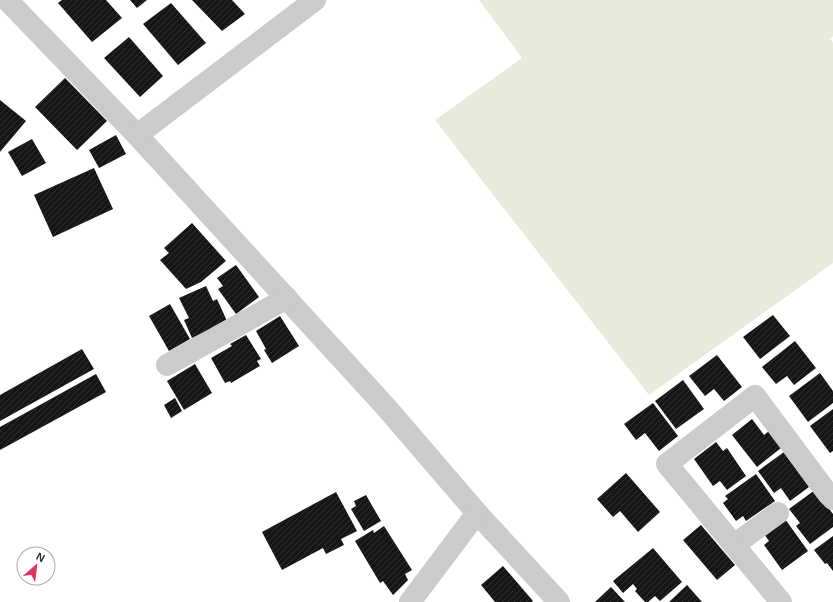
<svg xmlns="http://www.w3.org/2000/svg" width="833" height="602" font-family="Arial,sans-serif">
  <defs>
    <pattern id="building-hatch" width="6" height="6" patternUnits="userSpaceOnUse"><rect width="6" height="6" fill="#151515"/><path d="M-1 1l2-2M0 6l6-6M5 7l2-2" fill="none" stroke="#2f2f2f"/></pattern>
  </defs>
  <rect width="100%" height="100%" fill="#fff"/>
  <polygon fill="#e6ebdc" points="479,0 833,0 833,36 830,39 833,43 833,263 649,395 435,120 522,58"/>
  <g fill="url(#building-hatch)">
    <polygon points="62,0 106,0 122,18 92,42 58,3"/>
    <polygon points="130,0 147,0 137,8"/>
    <polygon points="192,0 232,0 245,14 222,31"/>
    <polygon points="171,3 206,43 178,65 143,24"/>
    <polygon points="129,37 163,76 140,97 104,58"/>
    <polygon points="65,78 107,121 77,150 35,107"/>
    <polygon points="0,100 26,121 0,152"/>
    <polygon points="116,135 126,154 99,168 89,150"/>
    <polygon points="32,139 46,163 22,176 8,152"/>
    <polygon points="94,168 113,209 53,237 34,195"/>
    <polygon points="192,223 226,261 201,282 186,289 160,260 169,253 164,248"/>
    <polygon points="236,265 259,297 236,314 218,289 223,286 217,278"/>
    <polygon points="206,286 213,301 217,299 227,321 192,338 184,320 189,318 179,298"/>
    <polygon points="170,304 190,339 169,351 149,316"/>
    <polygon points="773,315 790,336 760,359 743,337"/>
    <polygon points="280,316 299,346 272,363 264,350 266,349 256,331"/>
    <polygon points="246,335 261,359 257,361 260,366 231,383 230,381 225,383 211,358 232,346 230,344"/>
    <polygon points="795,341 816,368 794,385 787,376 776,384 762,367"/>
    <polygon points="82,349 94,369 0,421 0,395"/>
    <polygon points="717,355 742,387 724,401 714,389 705,396 689,376"/>
    <polygon points="195,364 212,393 184,410 167,381"/>
    <polygon points="820,373 833,391 833,403 808,422 789,396"/>
    <polygon points="96,374 106,392 0,450 0,427"/>
    <polygon points="683,380 704,409 676,429 655,401"/>
    <polygon points="175,398 182,411 171,418 164,405"/>
    <polygon points="653,403 678,436 659,451 645,433 636,440 624,424"/>
    <polygon points="833,409 833,451 830,453 810,426"/>
    <polygon points="752,419 764,435 769,431 781,448 757,467 732,435"/>
    <polygon points="716,442 723,451 727,448 746,476 727,490 720,481 713,486 694,459"/>
    <polygon points="784,452 809,487 790,501 781,488 774,493 758,471"/>
    <polygon points="626,473 660,512 638,532 620,511 613,517 597,499"/>
    <polygon points="756,474 775,501 746,521 743,516 736,521 723,503 728,499 725,496"/>
    <polygon points="815,490 833,514 833,527 810,544 796,526 800,523 789,509"/>
    <polygon points="336,492 357,531 341,539 344,545 326,554 323,548 282,570 262,532"/>
    <polygon points="366,495 381,521 364,531 351,509 356,506 354,501"/>
    <polygon points="785,519 808,551 782,570 764,545 769,541 764,534"/>
    <polygon points="701,525 735,565 717,580 683,540"/>
    <polygon points="384,526 412,570 405,574 408,580 393,595 383,581 380,583 355,541 373,530 374,533"/>
    <polygon points="833,536 833,571 827,563 825,564 814,550"/>
    <polygon points="653,548 682,582 660,601 655,596 648,602 645,602 635,591 637,589 633,584 623,593 613,581"/>
    <polygon points="503,566 533,601 532,602 495,602 481,585"/>
    <polygon points="687,585 702,602 669,602"/>
    <polygon points="611,587 625,602 595,602"/>
  </g>
  <g fill="none" stroke-linecap="round" stroke-linejoin="round">
    <g stroke="#cbcbcb" stroke-width="22">
      <polyline points="7,0 137,135 385,406 477,513 559,602"/>
      <polyline points="137,135 315,0"/>
      <polyline points="167,365 287,298"/>
      <polyline points="734,545 778,513"/>
      <polyline points="410,602 477,513"/>
      <polyline points="781,602 667,464 755,396 828,494 833,499"/>
    </g>
  </g>
  <g transform="translate(36 566) rotate(28)"><circle r="19" fill="#ffffff" stroke="#ababab"/>
  <path d="M0-3L7 15L0 10L-7 15Z" fill="#e03559"/>
  <text y="-6" font-size="11" font-weight="bold" text-anchor="middle" fill="#2e2e2e">N</text>
  </g>
</svg>
